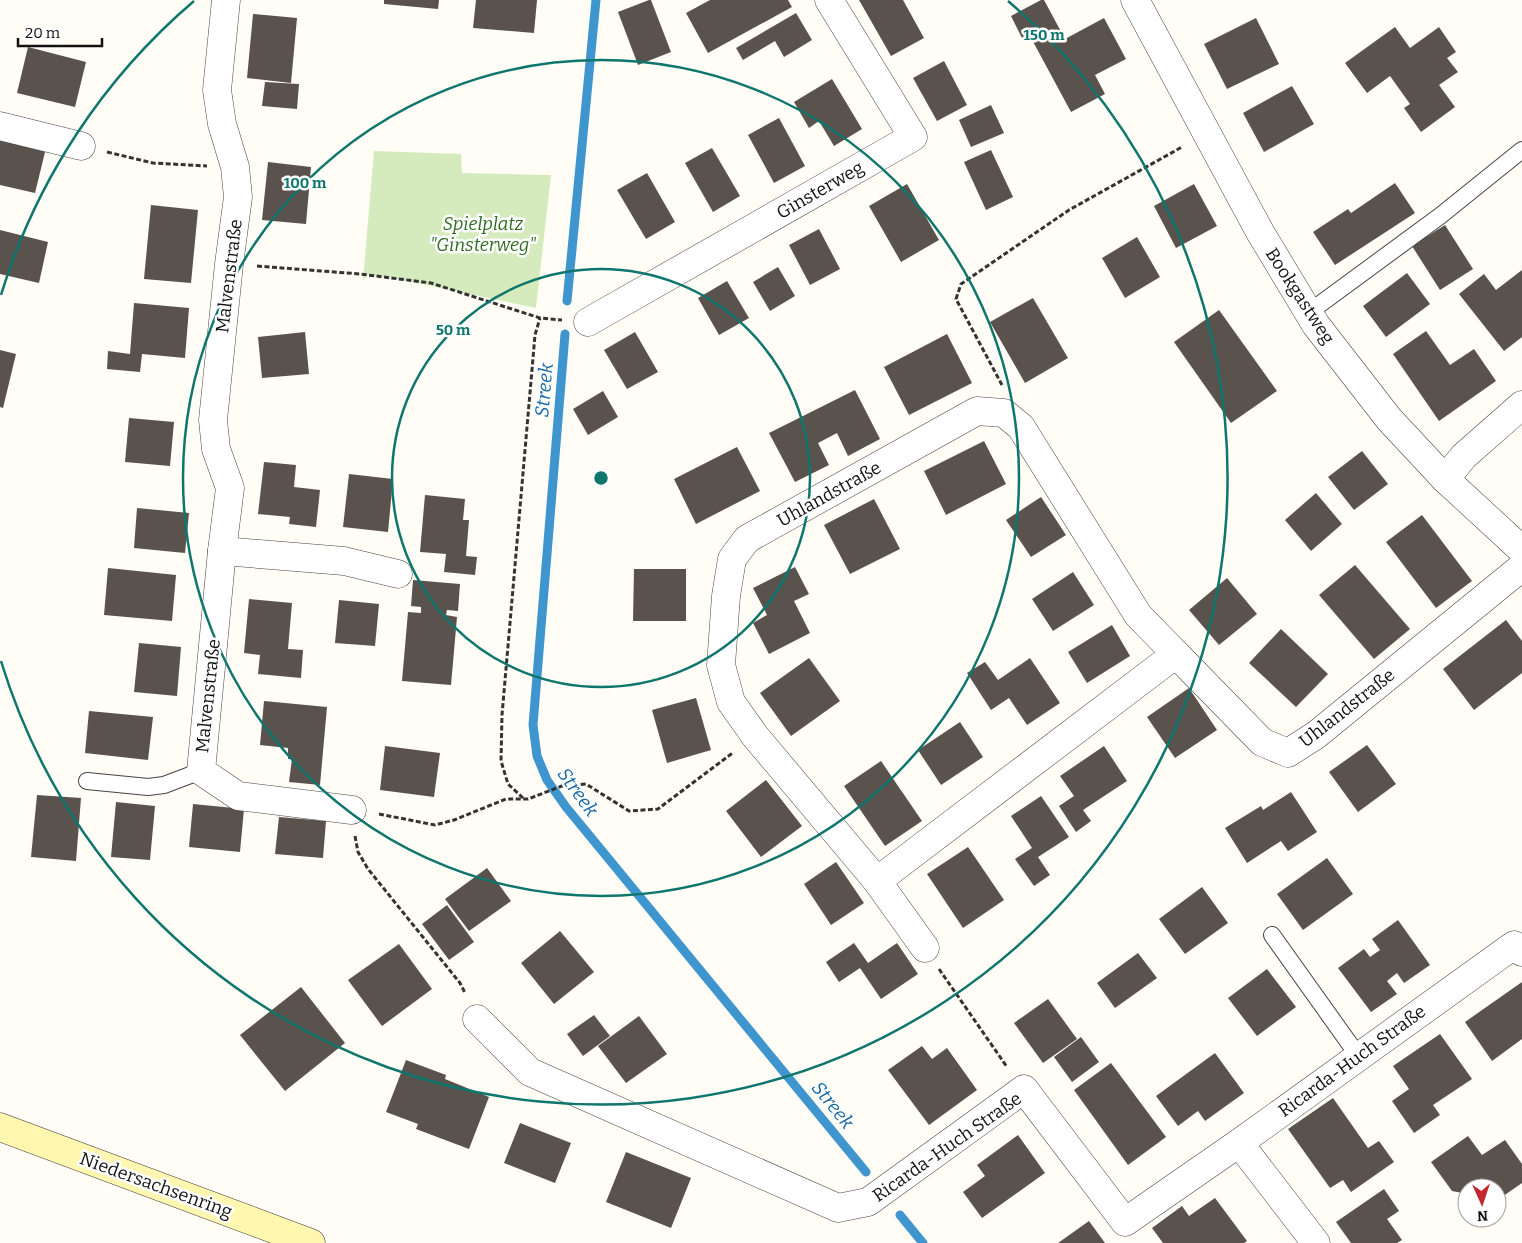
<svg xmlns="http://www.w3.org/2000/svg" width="1522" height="1243" font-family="Bitter,serif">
  <rect width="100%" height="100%" fill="#fffdf5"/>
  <polygon fill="#d5ebbd" points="374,151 461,154 462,173 551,175 536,308 397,279 368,275 363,280"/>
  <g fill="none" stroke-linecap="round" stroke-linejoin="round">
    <g stroke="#3f96cf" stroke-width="9">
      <polyline points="567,301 596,0"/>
      <polyline points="565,334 533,725 537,756 547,780 566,807 866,1172"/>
      <polyline points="900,1215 923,1243"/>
    </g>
  </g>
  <g fill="#5a524d">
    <polygon points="384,0 439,0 438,9 384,4"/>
    <polygon points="476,0 537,0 534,33 473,28"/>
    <polygon points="649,0 651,0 671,52 638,65 618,12"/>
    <polygon points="710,0 788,0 792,7 708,53 686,13"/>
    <polygon points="859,0 903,0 924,38 891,56"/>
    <polygon points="1041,0 1044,0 1065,39 1104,18 1126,59 1095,75 1105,94 1071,112 1030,36 1023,40 1011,16"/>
    <polygon points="796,13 812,40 784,57 775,41 743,60 736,48"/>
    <polygon points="253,14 297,18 291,83 247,78"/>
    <polygon points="1256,18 1279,64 1227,89 1204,44"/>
    <polygon points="1395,27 1410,48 1439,27 1456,52 1447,58 1458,72 1439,85 1455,107 1421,132 1404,108 1410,104 1390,76 1367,93 1345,63"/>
    <polygon points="28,47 86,62 75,107 17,93"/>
    <polygon points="944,61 967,105 937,121 913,78"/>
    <polygon points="832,79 862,129 834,146 819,121 809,128 794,102"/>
    <polygon points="265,82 299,84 297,109 262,106"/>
    <polygon points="1292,86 1314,124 1264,152 1243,113"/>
    <polygon points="991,105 1004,133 971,147 959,120"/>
    <polygon points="779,118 805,166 774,183 748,135"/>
    <polygon points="0,137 46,148 35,193 0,185"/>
    <polygon points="712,148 740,196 713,212 685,163"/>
    <polygon points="991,150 1013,197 986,210 964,162"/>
    <polygon points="268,162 311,167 306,224 262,220"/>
    <polygon points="647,173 675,222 646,239 617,190"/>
    <polygon points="1395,183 1415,213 1335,265 1313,232 1348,209 1351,213"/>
    <polygon points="907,184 939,240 901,262 869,206"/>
    <polygon points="1194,184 1217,226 1176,248 1154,206"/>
    <polygon points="151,205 198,210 191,283 144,279"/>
    <polygon points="1445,225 1473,269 1440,290 1412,246"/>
    <polygon points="819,229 840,269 810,285 789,245"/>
    <polygon points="0,230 48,242 39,283 0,274"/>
    <polygon points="1137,237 1160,277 1125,298 1102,258"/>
    <polygon points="778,267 795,296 770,311 753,282"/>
    <polygon points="1522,270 1522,337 1504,351 1459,294 1484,274 1496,290"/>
    <polygon points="1407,273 1430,304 1386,337 1363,306"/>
    <polygon points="727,281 749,318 719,335 698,298"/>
    <polygon points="1033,298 1068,358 1025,383 990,322"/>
    <polygon points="134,303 189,308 185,358 142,354 140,372 107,369 108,351 130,354"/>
    <polygon points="1219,310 1277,391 1231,423 1174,342"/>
    <polygon points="1426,331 1450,365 1474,349 1496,381 1439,421 1393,354"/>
    <polygon points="305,332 309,374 262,378 258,337"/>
    <polygon points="635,332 658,372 627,389 604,350"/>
    <polygon points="947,334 972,383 909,415 884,367"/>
    <polygon points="0,350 16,354 3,408 0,407"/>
    <polygon points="855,390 880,439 848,456 837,433 818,443 829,465 795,482 769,433"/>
    <polygon points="603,391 618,417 588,435 573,409"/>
    <polygon points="129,418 174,422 170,466 125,462"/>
    <polygon points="984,441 1006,484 946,515 924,471"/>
    <polygon points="737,447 760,491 696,524 674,479"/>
    <polygon points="1362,451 1388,484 1354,510 1328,477"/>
    <polygon points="264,462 296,465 294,487 320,490 316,527 289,524 290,517 258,514"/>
    <polygon points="349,474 393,479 388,532 343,527"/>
    <polygon points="1316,493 1342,524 1311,551 1285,520"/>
    <polygon points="425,495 465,499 463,520 469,520 466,556 477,557 475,575 444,572 446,554 420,552"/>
    <polygon points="1041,497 1066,535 1031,557 1006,520"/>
    <polygon points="874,499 900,549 850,574 824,525"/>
    <polygon points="137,508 189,513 185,553 134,548"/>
    <polygon points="1422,515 1472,581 1436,608 1386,542"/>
    <polygon points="1355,565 1410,629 1374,659 1319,595"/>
    <polygon points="795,567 809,594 794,601 810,633 769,654 753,623 767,615 753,588"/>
    <polygon points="108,568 176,575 172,621 104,615"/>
    <polygon points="634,569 686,569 686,621 633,621"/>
    <polygon points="1073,572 1094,605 1053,631 1032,599"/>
    <polygon points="1227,578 1257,614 1219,645 1189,610"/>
    <polygon points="413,580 460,584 458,611 447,610 446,615 457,617 451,685 402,681 408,612 421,613 421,607 411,606"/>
    <polygon points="249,599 292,603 288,649 303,650 301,678 258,674 260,655 244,653"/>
    <polygon points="339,600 379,604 375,646 335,643"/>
    <polygon points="1506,620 1522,641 1522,673 1474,710 1443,669"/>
    <polygon points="1112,625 1130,656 1087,683 1068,652"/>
    <polygon points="1281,629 1328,674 1296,707 1249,663"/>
    <polygon points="139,643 181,647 177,696 134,692"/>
    <polygon points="809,658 840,701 791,736 760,693"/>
    <polygon points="1030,658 1060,703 1027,725 1009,698 991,710 967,673 985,662 998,680"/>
    <polygon points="1189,688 1217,730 1175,758 1147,717"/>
    <polygon points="696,698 711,750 667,763 652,710"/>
    <polygon points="264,701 327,707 320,785 289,782 292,759 288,759 288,748 260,745"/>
    <polygon points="89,711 153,717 148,760 85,753"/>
    <polygon points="960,722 983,757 941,785 918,750"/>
    <polygon points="1367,745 1396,784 1358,812 1329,772"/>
    <polygon points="385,746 440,753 434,797 380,790"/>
    <polygon points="1104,746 1127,781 1083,810 1091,821 1076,832 1059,806 1074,796 1060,776"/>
    <polygon points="881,761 922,821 885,846 844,786"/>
    <polygon points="766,780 802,826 761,857 726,811"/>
    <polygon points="1291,792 1317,832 1288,851 1281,841 1247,863 1225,828 1261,806 1263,810"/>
    <polygon points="37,795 81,798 76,861 31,857"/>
    <polygon points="1041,796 1069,837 1038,857 1050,875 1034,886 1015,859 1032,848 1011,816"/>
    <polygon points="116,802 155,806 150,860 111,857"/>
    <polygon points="193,804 244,809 240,852 189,847"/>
    <polygon points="279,817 326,821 323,858 275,854"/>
    <polygon points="968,847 1004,900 963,928 927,874"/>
    <polygon points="1327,858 1353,894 1303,930 1277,894"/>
    <polygon points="836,862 864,903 831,925 804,884"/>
    <polygon points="487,868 511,901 469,931 445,899"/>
    <polygon points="1202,887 1228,923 1185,954 1159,919"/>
    <polygon points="447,905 474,942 449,960 422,924"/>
    <polygon points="1398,920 1430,965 1404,983 1397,973 1387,981 1397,994 1371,1012 1338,968 1364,949 1370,957 1380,950 1372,939"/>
    <polygon points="560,931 594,972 554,1004 521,963"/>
    <polygon points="854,943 868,963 897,943 918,974 881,999 860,968 839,982 826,962"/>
    <polygon points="399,944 432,989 382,1026 348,980"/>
    <polygon points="1138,953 1157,978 1115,1008 1097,983"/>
    <polygon points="1267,969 1296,1007 1257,1036 1228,998"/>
    <polygon points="1522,982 1522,1039 1492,1061 1465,1022"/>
    <polygon points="301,987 345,1043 285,1091 240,1035"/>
    <polygon points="1048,999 1077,1039 1043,1063 1014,1023"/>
    <polygon points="594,1015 610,1036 583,1056 567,1034"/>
    <polygon points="639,1016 667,1054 626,1083 598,1046"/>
    <polygon points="1440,1034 1472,1079 1433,1105 1440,1115 1414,1133 1392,1101 1409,1089 1393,1066"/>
    <polygon points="1081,1037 1099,1062 1072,1082 1054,1057"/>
    <polygon points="922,1046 932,1059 947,1048 977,1090 929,1125 888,1070"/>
    <polygon points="1215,1053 1244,1093 1205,1121 1198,1111 1178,1126 1156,1096"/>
    <polygon points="406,1060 446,1075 445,1079 489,1097 469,1149 416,1129 418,1124 386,1112"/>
    <polygon points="1111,1063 1166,1137 1128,1165 1074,1090"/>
    <polygon points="1333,1098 1368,1148 1379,1141 1394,1162 1351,1192 1343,1180 1330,1188 1288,1129"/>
    <polygon points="520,1123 571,1143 555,1183 504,1163"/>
    <polygon points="1018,1135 1045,1173 982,1218 963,1192 985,1176 977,1165"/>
    <polygon points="1468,1136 1482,1155 1505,1140 1522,1164 1522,1183 1499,1199 1497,1199 1497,1188 1467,1188 1467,1194 1452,1191 1431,1162"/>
    <polygon points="626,1152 691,1178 671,1228 606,1202"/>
    <polygon points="1384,1189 1399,1211 1387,1219 1402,1240 1397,1243 1351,1243 1336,1222"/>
    <polygon points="1215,1198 1247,1241 1244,1243 1163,1243 1152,1228 1182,1206 1189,1216"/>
    <polygon points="1089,1221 1105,1243 1058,1243"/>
  </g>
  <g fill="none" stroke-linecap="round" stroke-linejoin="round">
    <g stroke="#444" stroke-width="18">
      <g id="lane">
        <polyline points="1308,313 1440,216 1522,150"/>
        <polyline points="87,781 148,787 164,785 201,771"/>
        <polyline points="1272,935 1359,1057"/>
      </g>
    </g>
    <g stroke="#444" stroke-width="29">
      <g id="street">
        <polyline points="226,0 217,90 222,124 235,167 238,197 229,264 213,420 216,449 230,488 222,551 201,771 238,796 352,810"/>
        <polyline points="1135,0 1260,232 1316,325 1389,419 1445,479 1522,550"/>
        <polyline points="0,126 81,146"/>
        <polyline points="588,322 913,137 829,0"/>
        <polyline points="1445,479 1464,456 1522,405"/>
        <polyline points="222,551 344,561 398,574"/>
        <polyline points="877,881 1176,654 1262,742 1288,753 1316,735 1522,567"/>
        <polyline points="925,948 877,881 755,736 731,702 721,665 726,596 732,559 747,539 977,411 1004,413 1021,427 1138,615 1176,654"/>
        <polyline points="477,1019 530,1072 838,1208 868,1202 1024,1089 1125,1222 1239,1143 1514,945 1522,952"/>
        <polyline points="1239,1143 1316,1243"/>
      </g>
    </g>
    <g stroke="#333" stroke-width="29">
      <polyline id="secondary" points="0,1127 311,1243"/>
    </g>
    <g stroke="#333" stroke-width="3" stroke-dasharray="5 2.5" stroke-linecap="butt">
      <polyline points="107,152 153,163 207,166"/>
      <polyline points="257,266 360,274 431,283 540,318 562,320"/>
      <polyline points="1002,385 956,299 961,284 1069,210 1182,147"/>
      <polyline points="523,798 508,784 501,761 502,715 535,335 540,318"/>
      <polyline points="379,814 435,825 454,820 506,799 528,799 562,786 586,784 629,811 658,809 734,752"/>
      <polyline points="355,836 358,852 368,869 460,983 465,993"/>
      <polyline points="939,969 1007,1067"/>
    </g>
    <use href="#lane" stroke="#fff" stroke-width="16"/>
    <use href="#street" stroke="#fff" stroke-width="28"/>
    <use href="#secondary" stroke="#fff6b0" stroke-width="28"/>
  </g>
  <g fill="none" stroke="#0f766e" stroke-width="2.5">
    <circle cx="601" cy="478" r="209"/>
    <circle cx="601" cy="478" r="418"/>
    <path d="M1 295A627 627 0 0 1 194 1M1008 1A627 627 0 1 1 1 661"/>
  </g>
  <g text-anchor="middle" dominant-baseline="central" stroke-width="5" stroke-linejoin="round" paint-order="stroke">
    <g font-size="18" fill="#111" stroke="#fff">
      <text transform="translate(820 190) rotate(-30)">Ginsterweg</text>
      <text transform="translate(229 276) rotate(-83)">Malvenstraße</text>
      <text transform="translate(1300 296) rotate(57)">Bookgastweg</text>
      <text transform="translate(829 494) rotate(-29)">Uhlandstraße</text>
      <text transform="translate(208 696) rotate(-84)">Malvenstraße</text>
      <text transform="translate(1347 708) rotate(-38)">Uhlandstraße</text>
      <text transform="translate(1352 1061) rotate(-36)">Ricarda-Huch Straße</text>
      <text transform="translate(947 1147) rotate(-35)">Ricarda-Huch Straße</text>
      <text transform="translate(156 1185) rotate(20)">Niedersachsenring</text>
    </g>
    <g font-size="18" font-style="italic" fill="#2f6b1f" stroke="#fff">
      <text x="483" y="224">Spielplatz<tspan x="483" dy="21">"Ginsterweg"</tspan></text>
    </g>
    <g font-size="19" font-style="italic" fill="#1768a6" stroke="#fff">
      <text transform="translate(544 390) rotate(-85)">Streek</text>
      <text transform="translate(578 792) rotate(54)">Streek</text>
      <text transform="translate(833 1105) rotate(51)">Streek</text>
    </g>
  </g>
  <circle cx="601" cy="478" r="8" fill="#0f766e" stroke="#fff" stroke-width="2.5"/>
  <g font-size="15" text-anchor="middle" font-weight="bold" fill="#0f766e" stroke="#fff" stroke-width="5" stroke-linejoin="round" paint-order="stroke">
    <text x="1044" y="40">150 m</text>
    <text x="305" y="188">100 m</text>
    <text x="453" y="335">50 m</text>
  </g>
  <g transform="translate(1482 1203) rotate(177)"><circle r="24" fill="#ffffff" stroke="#a0a0a0"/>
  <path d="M0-4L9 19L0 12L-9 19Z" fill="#c4262e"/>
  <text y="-8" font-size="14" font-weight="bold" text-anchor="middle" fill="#111111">N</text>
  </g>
  <path d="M18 38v8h84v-8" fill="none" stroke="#111111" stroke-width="2.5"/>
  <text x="25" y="38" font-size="15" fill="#111111" stroke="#ffffff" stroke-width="4" paint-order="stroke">20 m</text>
</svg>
